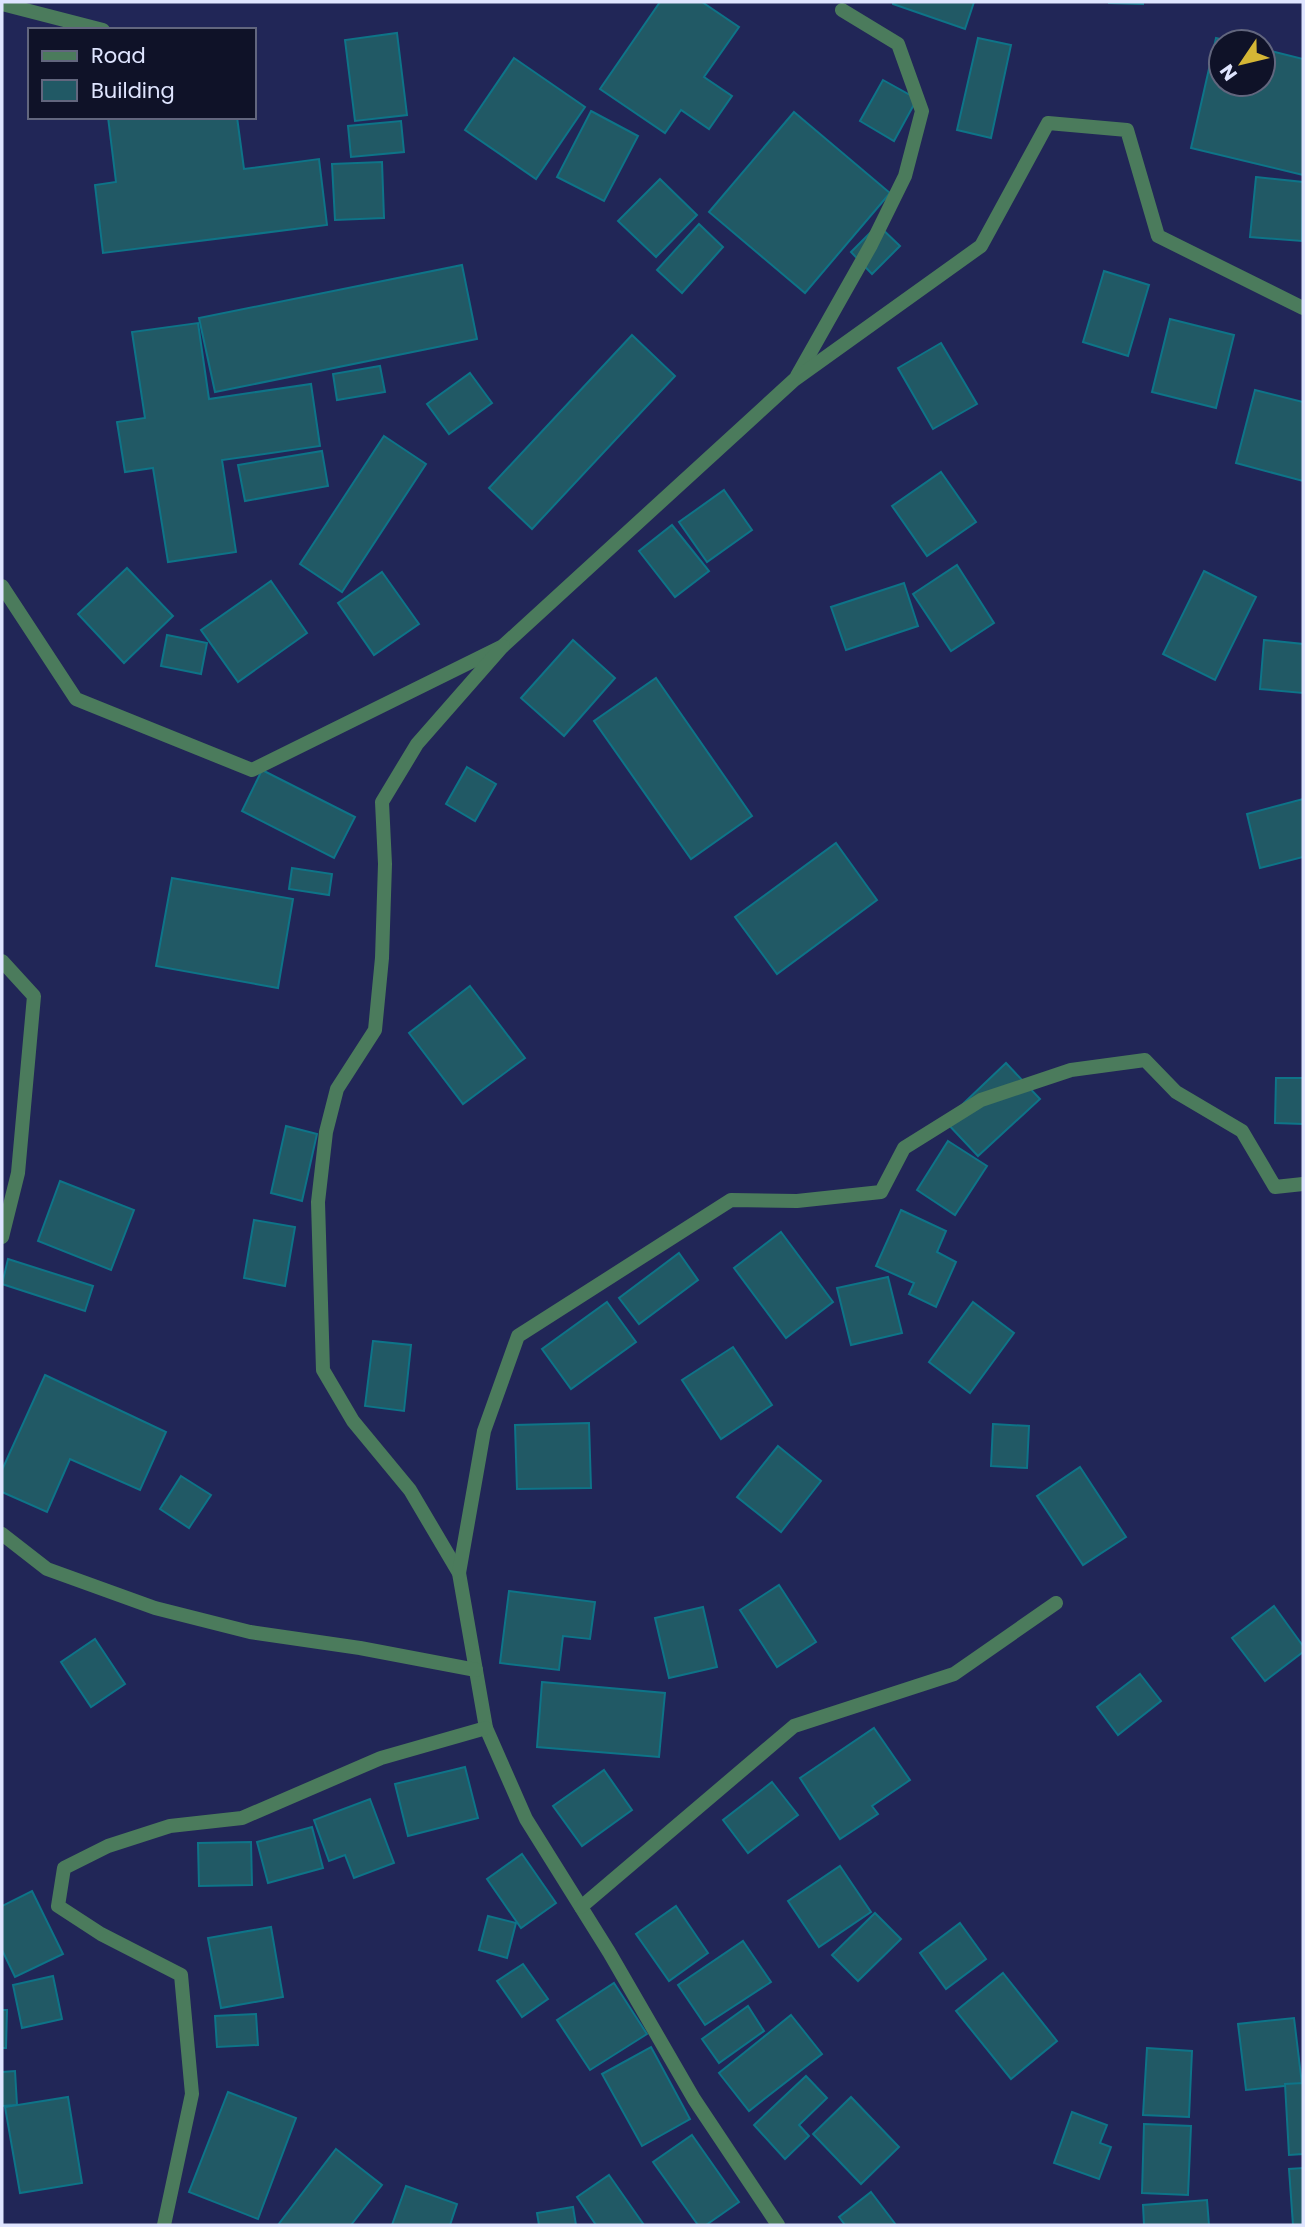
<svg xmlns="http://www.w3.org/2000/svg" width="1305" height="2227" font-family="Poppins,sans-serif">
  <rect width="100%" height="100%" fill="#212657"/>
  <g fill="#215965" stroke="#0e7488" stroke-width="2">
    <polygon points="660,2 702,2 739,27 704,77 732,96 709,129 681,110 665,133 600,89"/>
    <polygon points="893,2 974,2 965,29 893,4"/>
    <polygon points="1109,2 1143,2 1143,4 1109,3"/>
    <polygon points="397,33 407,115 355,121 345,40"/>
    <polygon points="978,38 1011,45 991,138 957,130"/>
    <polygon points="1216,38 1232,42 1221,42 1221,84 1263,84 1263,49 1303,59 1303,175 1191,148"/>
    <polygon points="514,58 585,107 536,179 465,130"/>
    <polygon points="883,80 917,99 894,141 860,121"/>
    <polygon points="591,111 638,136 604,201 557,177"/>
    <polygon points="794,112 890,193 805,293 709,212"/>
    <polygon points="108,117 237,117 244,169 319,159 327,225 103,253 95,185 116,182"/>
    <polygon points="401,121 404,152 351,157 348,126"/>
    <polygon points="382,162 384,218 335,220 332,164"/>
    <polygon points="1256,177 1303,182 1302,241 1250,237"/>
    <polygon points="660,179 697,215 656,257 618,221"/>
    <polygon points="699,224 723,247 682,293 657,270"/>
    <polygon points="878,225 900,246 872,274 851,252"/>
    <polygon points="462,265 477,339 215,392 199,318"/>
    <polygon points="1104,271 1149,285 1128,356 1083,342"/>
    <polygon points="1170,319 1234,335 1216,408 1152,392"/>
    <polygon points="198,323 209,399 311,384 320,446 222,460 236,552 168,562 153,468 125,472 117,422 145,418 132,332"/>
    <polygon points="632,335 675,376 532,529 489,488"/>
    <polygon points="941,343 977,404 933,429 898,368"/>
    <polygon points="380,366 385,392 337,400 333,374"/>
    <polygon points="470,373 492,403 449,434 427,404"/>
    <polygon points="1255,390 1303,402 1303,481 1236,463"/>
    <polygon points="384,436 426,464 342,592 300,564"/>
    <polygon points="322,451 328,486 245,501 238,465"/>
    <polygon points="941,472 976,522 927,556 892,506"/>
    <polygon points="724,490 752,530 707,562 679,522"/>
    <polygon points="672,525 709,571 675,597 639,551"/>
    <polygon points="957,565 994,623 951,651 913,594"/>
    <polygon points="127,568 173,616 124,663 78,614"/>
    <polygon points="1204,571 1256,597 1215,680 1163,654"/>
    <polygon points="382,572 419,624 374,655 338,603"/>
    <polygon points="271,581 307,633 238,682 201,630"/>
    <polygon points="904,583 918,626 846,650 831,607"/>
    <polygon points="167,635 207,643 201,674 161,666"/>
    <polygon points="573,640 615,678 564,736 521,698"/>
    <polygon points="1264,640 1303,644 1303,693 1260,689"/>
    <polygon points="656,678 752,816 691,859 594,721"/>
    <polygon points="467,767 496,784 475,821 446,804"/>
    <polygon points="262,770 355,817 334,858 242,811"/>
    <polygon points="1303,799 1303,857 1260,868 1247,814"/>
    <polygon points="836,843 877,900 777,974 735,917"/>
    <polygon points="292,868 332,874 329,895 289,889"/>
    <polygon points="172,878 293,899 278,988 156,966"/>
    <polygon points="470,986 525,1058 463,1104 409,1033"/>
    <polygon points="1006,1063 1040,1099 978,1156 945,1121"/>
    <polygon points="1276,1078 1303,1078 1303,1124 1275,1123"/>
    <polygon points="286,1126 317,1134 302,1201 271,1193"/>
    <polygon points="948,1141 987,1166 955,1215 917,1190"/>
    <polygon points="60,1181 134,1210 111,1270 38,1241"/>
    <polygon points="901,1210 946,1231 937,1252 956,1262 936,1307 909,1294 914,1283 876,1266"/>
    <polygon points="254,1220 295,1227 285,1286 244,1278"/>
    <polygon points="781,1232 833,1302 786,1338 734,1268"/>
    <polygon points="679,1253 698,1280 639,1324 619,1298"/>
    <polygon points="8,1259 93,1286 85,1311 2,1284"/>
    <polygon points="888,1277 902,1333 851,1345 837,1288"/>
    <polygon points="607,1302 636,1342 571,1389 542,1349"/>
    <polygon points="973,1302 1014,1333 970,1393 929,1362"/>
    <polygon points="373,1341 411,1345 404,1411 365,1406"/>
    <polygon points="733,1347 772,1405 721,1439 682,1380"/>
    <polygon points="45,1375 166,1432 140,1490 70,1459 47,1512 2,1492 2,1470"/>
    <polygon points="589,1423 591,1488 517,1489 515,1425"/>
    <polygon points="993,1424 1029,1426 1027,1468 991,1466"/>
    <polygon points="778,1446 821,1481 781,1532 737,1497"/>
    <polygon points="1080,1467 1126,1537 1083,1565 1037,1496"/>
    <polygon points="181,1476 211,1495 189,1528 160,1509"/>
    <polygon points="779,1585 816,1642 777,1667 740,1610"/>
    <polygon points="509,1591 595,1602 590,1639 563,1636 559,1670 500,1663"/>
    <polygon points="1274,1606 1303,1646 1303,1652 1265,1681 1232,1638"/>
    <polygon points="703,1607 717,1667 669,1678 655,1618"/>
    <polygon points="95,1639 125,1684 91,1707 61,1662"/>
    <polygon points="1140,1674 1161,1701 1118,1735 1097,1707"/>
    <polygon points="542,1682 665,1693 659,1757 537,1747"/>
    <polygon points="874,1728 910,1780 872,1806 878,1814 840,1839 800,1778"/>
    <polygon points="465,1767 478,1818 408,1836 395,1784"/>
    <polygon points="604,1770 632,1810 582,1846 553,1806"/>
    <polygon points="772,1782 798,1815 748,1853 723,1820"/>
    <polygon points="370,1799 394,1863 354,1878 345,1855 329,1861 314,1820"/>
    <polygon points="312,1827 323,1868 268,1883 257,1842"/>
    <polygon points="251,1842 252,1885 199,1886 198,1843"/>
    <polygon points="522,1854 556,1903 521,1928 487,1879"/>
    <polygon points="840,1866 871,1912 819,1947 788,1901"/>
    <polygon points="32,1891 63,1954 15,1977 2,1950 2,1906"/>
    <polygon points="676,1906 708,1953 669,1981 636,1934"/>
    <polygon points="875,1913 901,1939 858,1981 832,1955"/>
    <polygon points="488,1916 516,1923 507,1958 479,1950"/>
    <polygon points="960,1923 986,1959 946,1989 920,1953"/>
    <polygon points="271,1927 283,1997 221,2008 208,1938"/>
    <polygon points="743,1941 771,1982 705,2025 678,1985"/>
    <polygon points="523,1964 548,1999 522,2017 497,1981"/>
    <polygon points="1003,1973 1057,2041 1011,2079 956,2011"/>
    <polygon points="53,1976 62,2019 22,2028 13,1985"/>
    <polygon points="614,1983 647,2034 590,2070 557,2020"/>
    <polygon points="748,2006 764,2031 719,2063 702,2039"/>
    <polygon points="2,2010 7,2010 6,2048 2,2048"/>
    <polygon points="256,2014 258,2045 217,2047 215,2016"/>
    <polygon points="791,2015 822,2054 749,2111 719,2073"/>
    <polygon points="1294,2018 1302,2084 1246,2090 1238,2024"/>
    <polygon points="651,2047 690,2119 642,2146 602,2074"/>
    <polygon points="1147,2048 1192,2051 1189,2117 1143,2115"/>
    <polygon points="15,2071 17,2105 2,2106 2,2072"/>
    <polygon points="806,2076 827,2098 799,2125 809,2136 785,2159 754,2125"/>
    <polygon points="1303,2083 1303,2154 1289,2155 1285,2084"/>
    <polygon points="228,2092 296,2118 258,2219 189,2192"/>
    <polygon points="68,2097 82,2183 20,2193 5,2107"/>
    <polygon points="851,2097 899,2147 861,2184 813,2134"/>
    <polygon points="1072,2112 1107,2125 1100,2143 1111,2147 1099,2179 1054,2163"/>
    <polygon points="1144,2124 1191,2126 1188,2195 1142,2193"/>
    <polygon points="692,2135 739,2202 706,2225 698,2225 653,2162"/>
    <polygon points="336,2149 382,2185 351,2225 278,2225"/>
    <polygon points="1303,2168 1303,2225 1293,2225 1289,2169"/>
    <polygon points="609,2175 644,2225 596,2225 577,2197"/>
    <polygon points="406,2186 457,2204 450,2225 392,2225"/>
    <polygon points="871,2192 896,2225 845,2225 839,2217"/>
    <polygon points="1207,2200 1209,2225 1144,2225 1143,2205"/>
    <polygon points="573,2207 576,2225 539,2225 537,2213"/>
  </g>
  <g fill="none" stroke-linecap="round" stroke-linejoin="round">
    <g stroke="#4b7b5c" stroke-width="14">
      <polyline points="2,4 103,30"/>
      <polyline points="797,376 871,245 905,176 922,111 898,44 842,10"/>
      <polyline points="2,586 76,699 252,770 503,646 794,380 981,246 1048,123 1127,130 1158,236 1303,308"/>
      <polyline points="503,646 417,744 382,802 385,864 382,958 375,1030 337,1089 326,1132 318,1202 323,1370 353,1421 410,1490 459,1573 486,1728 526,1819 609,1952 694,2099 778,2225"/>
      <polyline points="2,961 34,996 18,1173 2,1237"/>
      <polyline points="2,1534 47,1569 155,1608 250,1632 360,1648 476,1670"/>
      <polyline points="459,1573 484,1431 518,1336 731,1200 797,1201 881,1192 904,1148 981,1100 1071,1070 1145,1060 1176,1092 1242,1131 1275,1187 1303,1184"/>
      <polyline points="581,1907 794,1726 954,1674 1056,1603"/>
      <polyline points="164,2225 192,2094 181,1975 101,1934 58,1906 64,1868 108,1846 170,1826 242,1818 381,1758 486,1728"/>
    </g>
  </g>
  <rect width="1305" height="2227" fill="none" stroke="#dfe5ff" stroke-width="7"/>
  <rect x="28" y="28" width="228" height="91" fill="#0f1228" stroke="#62667e" stroke-width="2"/>
  <rect x="42" y="51" width="35" height="10" fill="#4b7b5c" stroke="#62667e" stroke-width="2"/>
  <text x="91" y="63" font-size="21" fill="#dfe5ff">Road</text>
  <rect x="42" y="80" width="35" height="21" fill="#215965" stroke="#62667e" stroke-width="2"/>
  <text x="91" y="98" font-size="21" fill="#dfe5ff">Building</text>
  <g transform="translate(1242 63) rotate(235)"><circle r="33" fill="#0f1228" stroke="#62667e" stroke-width="2"/>
  <path d="M0-5L12 26L0 18L-12 26Z" fill="#d4b635"/>
  <text y="-10" font-size="19" font-weight="bold" text-anchor="middle" fill="#dfe5ff">N</text>
  </g>
</svg>
